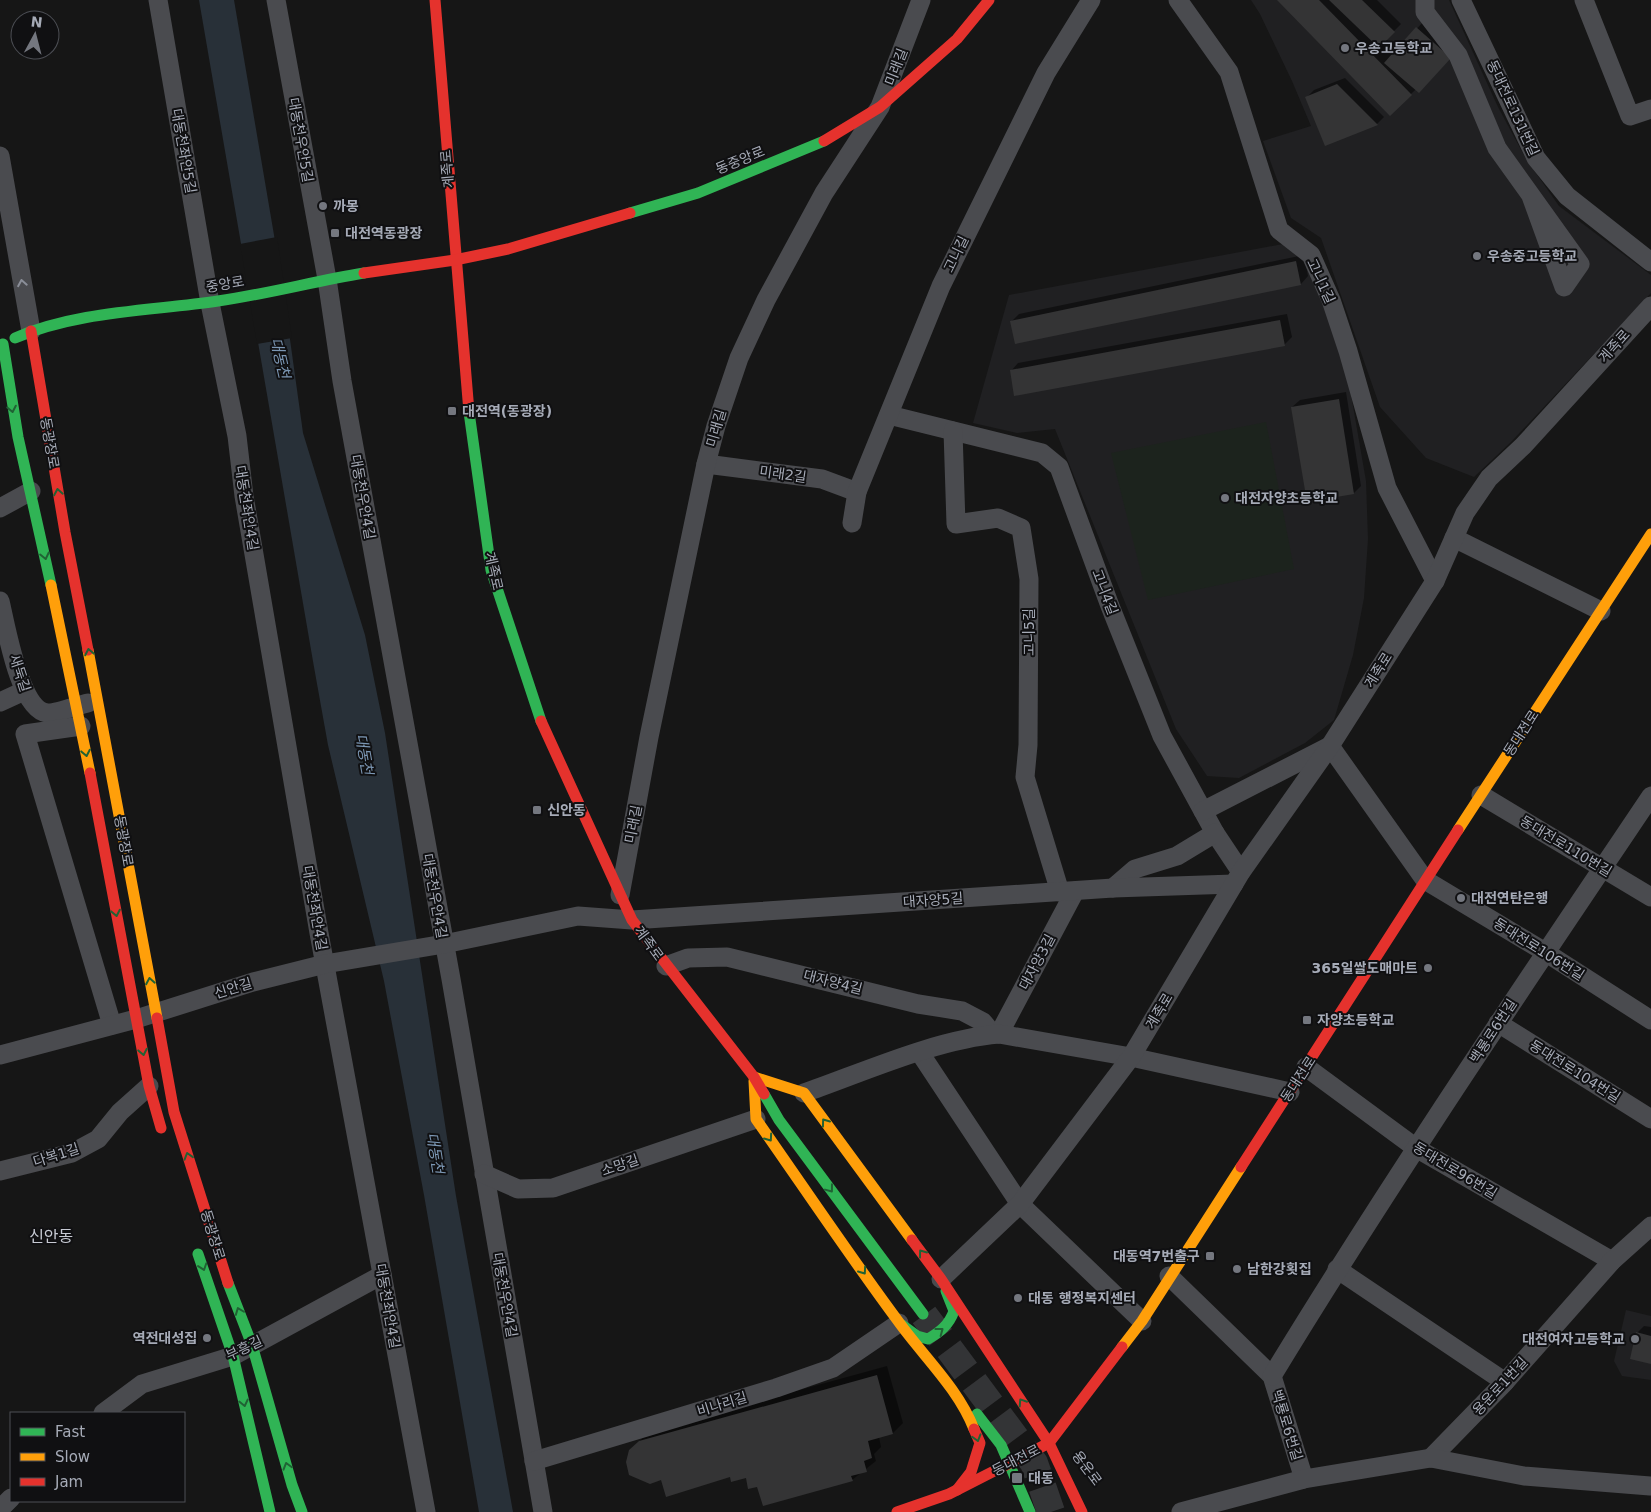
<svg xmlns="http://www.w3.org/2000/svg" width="1651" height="1512" font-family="'DejaVu Sans','Noto Sans KR',sans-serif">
  <rect width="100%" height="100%" fill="#161616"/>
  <g fill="#202022">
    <polygon points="1251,0 1449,0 1498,107 1526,159 1559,206 1651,275 1651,293 1511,442 1474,477 1426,458 1380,407 1321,238 1291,218 1263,141 1311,126 1292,81 1260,14"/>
    <polygon points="1283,244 1307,261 1344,354 1366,481 1368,539 1364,598 1353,655 1334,720 1305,743 1239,778 1207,776 1176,729 1055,429 1017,433 973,423 1009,295"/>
    <polygon points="1626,1310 1651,1316 1651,1380 1622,1376 1614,1361"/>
  </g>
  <polygon fill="#1c231d" points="1266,422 1294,569 1148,600 1111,453"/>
  <polygon fill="#283038" points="199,0 234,0 282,282 303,433 365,635 385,733 456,1196 513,1512 479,1512 424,1195 384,981 328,745 314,667"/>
  <polygon fill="#161616" points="277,237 292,338 257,344 240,244"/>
  <g fill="#0007">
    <polygon points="1279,0 1377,0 1401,24 1386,39 1397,50 1424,21 1457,50 1390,114"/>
    <polygon points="1345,78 1384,117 1377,124 1326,144 1307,97 1314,90"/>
    <polygon points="1304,255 1308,276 1301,284 1016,343 1012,321 1019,314"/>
    <polygon points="1287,314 1292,337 1284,345 1011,371 1018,363"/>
    <polygon points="1346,392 1361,486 1354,493 1292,407 1300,400"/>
    <polygon points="1644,1326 1651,1327 1651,1362 1637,1333"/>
    <polygon points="887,1366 903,1423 893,1433 879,1437 881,1447 874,1454 876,1461 852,1480 758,1485 746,1476 662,1478 630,1450 650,1431"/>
  </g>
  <g fill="#343435">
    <polygon points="1277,0 1319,0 1412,95 1390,116"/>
    <polygon points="1329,0 1362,0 1395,32 1379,48"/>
    <polygon points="1416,27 1451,58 1419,93 1384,63"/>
    <polygon points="1337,84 1378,125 1325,146 1305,97"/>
    <polygon points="1296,261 1301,285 1015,344 1010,321"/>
    <polygon points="1280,320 1285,346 1014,396 1010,370"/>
    <polygon points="1339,399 1354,494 1307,502 1291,407"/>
    <polygon points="1636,1332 1651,1336 1651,1364 1630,1359"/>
    <polygon points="877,1375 893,1434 868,1441 872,1458 864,1461 867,1472 851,1476 853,1481 763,1506 757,1487 748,1489 746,1478 731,1482 730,1477 666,1497 661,1480 650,1484 629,1475 626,1462 629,1450 639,1441"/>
  </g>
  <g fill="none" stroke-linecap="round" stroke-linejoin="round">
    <polyline stroke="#333436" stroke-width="28" stroke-dasharray="28 14" stroke-linecap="butt" points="924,1315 1034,1463 1051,1512"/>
    <g stroke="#4a4b4f" stroke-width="19">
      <polyline points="158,0 210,303 237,436 244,496 319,933 426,1512"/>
      <polyline points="276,0 327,279 342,381 451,979 543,1512"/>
      <polyline points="1178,0 1229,72 1279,230 1311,255 1331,300 1348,351 1387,488 1435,581"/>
      <polyline points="1425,0 1425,12 1458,55 1497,148 1580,264 1564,287 1531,196"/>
      <polyline points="1461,0 1536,158 1567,196 1651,262"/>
      <polyline points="1584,0 1630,116 1651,109"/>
      <polyline points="0,156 31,331"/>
      <polyline points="889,415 1042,453 1059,467 1110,606 1162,736 1215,833 1241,872"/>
      <polyline points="953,431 956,524 998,518 1021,528 1029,579 1028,745 1025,777 1060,892"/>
      <polyline points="706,464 822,479 857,492"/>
      <polyline points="0,508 31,491"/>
      <polyline points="852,523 857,492 941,286 1046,73 1091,0"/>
      <polyline points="1454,538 1601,611"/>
      <path d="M0 601C6 625 19 709 47 713 55 714 78 705 88 703"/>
      <polyline points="0,702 24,691"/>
      <polyline points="81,726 25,734 112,1025"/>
      <polyline points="1481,795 1651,897"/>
      <polyline points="1203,811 1330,746 1425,880 1545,952 1651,1020"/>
      <polyline points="1113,888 1135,869 1177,856 1215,833"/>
      <polyline points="620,895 649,737 706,464 716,426 739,358 766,300 824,193 880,107 921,0"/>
      <polyline points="666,966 688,958 727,957 918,1004 962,1011 983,1022 993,1034"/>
      <polyline points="1498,1023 1651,1119"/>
      <polyline points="999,1034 1075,891"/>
      <polyline points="920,1053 1020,1204 1142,1321"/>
      <polyline points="0,1055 136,1019 253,982 325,964 444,944 578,916 632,920 1113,888 1234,884"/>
      <polyline points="1306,1067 1416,1148 1612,1261"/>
      <path d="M804 1093C864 1072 937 1039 999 1034L1131 1057 1290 1092"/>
      <polyline points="0,1171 72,1153 98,1139 120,1112 149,1086"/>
      <polyline points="484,1174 518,1189 553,1188 756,1119"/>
      <polyline points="1337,1269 1505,1382"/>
      <polyline points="1169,1276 1272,1376 1304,1479"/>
      <polyline points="941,1279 1020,1204 1131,1057 1241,872 1330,746 1435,581 1465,513 1489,478 1523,446 1651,306"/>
      <path d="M1272 1376C1392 1179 1522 988 1651 796"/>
      <polyline points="103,1413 142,1384 233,1356 382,1275"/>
      <polyline points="1431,1458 1505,1382 1612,1261 1651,1226"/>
      <polyline points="534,1461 776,1388 833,1368 899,1323"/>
      <polyline points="0,1509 11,1498"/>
      <polyline points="1181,1512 1304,1479 1431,1458 1524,1476 1650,1486"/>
    </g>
    <g stroke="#30b455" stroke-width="11">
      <polyline points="630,213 698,193 824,141"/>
      <path d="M15 338C77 311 151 311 218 301 267 294 315 281 364 273"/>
      <polyline points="3,344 18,437 51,585"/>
      <polyline points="469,412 491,570 541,721"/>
      <polyline points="764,1094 779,1120 923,1314"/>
      <polyline points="198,1254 233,1356 270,1512"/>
      <polyline points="228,1283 252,1345 292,1485 302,1512"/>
      <path d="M902 1325 917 1336 928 1339C940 1332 949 1325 954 1311L946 1291"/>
      <polyline points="977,1414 1001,1445 1030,1512"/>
    </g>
    <g stroke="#ff9f0a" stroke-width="11">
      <polyline points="51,585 90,773"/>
      <polyline points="88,650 157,1018"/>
      <polyline points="1458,830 1651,534"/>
      <polyline points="754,1077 804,1093 912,1240"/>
      <path d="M754 1081 756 1119C803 1186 849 1255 898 1321 923 1356 958 1388 974 1429"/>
      <polyline points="1122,1347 1142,1321 1241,1167"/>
    </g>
    <g stroke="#e5322d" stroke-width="11">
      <polyline points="435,0 469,412"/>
      <polyline points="824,141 880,107 957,39 989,0"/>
      <polyline points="364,273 455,260 508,249 630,213"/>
      <polyline points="31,331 65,532 88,650"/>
      <polyline points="541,721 632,920 754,1077 764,1094"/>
      <polyline points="90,773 149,1086 161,1128"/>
      <polyline points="157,1018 174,1112 228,1283"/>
      <polyline points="1241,1167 1458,830"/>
      <polyline points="912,1240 941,1279 1049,1443 1082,1512"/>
      <polyline points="957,1490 971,1472 980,1443 974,1429"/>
      <polyline points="897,1512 949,1494 1049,1443 1122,1347"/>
    </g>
  </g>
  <defs><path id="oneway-chevron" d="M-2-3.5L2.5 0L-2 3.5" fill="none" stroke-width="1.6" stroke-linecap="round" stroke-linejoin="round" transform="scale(1.25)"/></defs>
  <use stroke="#8a8e98" href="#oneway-chevron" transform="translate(22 283) rotate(-100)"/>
  <g stroke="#206234">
    <use href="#oneway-chevron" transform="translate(12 409) rotate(79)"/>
    <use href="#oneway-chevron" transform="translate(58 492) rotate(-100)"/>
    <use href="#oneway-chevron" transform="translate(45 556) rotate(77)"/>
    <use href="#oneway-chevron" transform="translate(89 652) rotate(-101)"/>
    <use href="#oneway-chevron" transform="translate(86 753) rotate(79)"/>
    <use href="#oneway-chevron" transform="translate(116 913) rotate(79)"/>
    <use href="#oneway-chevron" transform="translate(150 981) rotate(-100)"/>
    <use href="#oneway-chevron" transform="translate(143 1052) rotate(79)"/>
    <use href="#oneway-chevron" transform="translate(825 1122) rotate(-126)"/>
    <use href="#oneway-chevron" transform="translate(769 1138) rotate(55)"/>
    <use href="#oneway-chevron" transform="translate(188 1156) rotate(-107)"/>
    <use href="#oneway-chevron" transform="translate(830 1189) rotate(53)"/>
    <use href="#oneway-chevron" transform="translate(922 1253) rotate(-126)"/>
    <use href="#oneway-chevron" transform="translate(203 1267) rotate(71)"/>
    <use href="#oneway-chevron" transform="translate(863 1271) rotate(55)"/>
    <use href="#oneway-chevron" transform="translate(239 1311) rotate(-111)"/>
    <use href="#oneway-chevron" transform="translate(940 1331) rotate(-37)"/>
    <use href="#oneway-chevron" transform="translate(1022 1402) rotate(-123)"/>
    <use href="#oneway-chevron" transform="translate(244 1403) rotate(77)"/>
    <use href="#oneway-chevron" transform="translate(977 1438) rotate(74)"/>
    <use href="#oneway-chevron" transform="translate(287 1466) rotate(-106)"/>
  </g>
  <g fill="#74777f" stroke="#101012" stroke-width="2">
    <circle cx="1345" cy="48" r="5"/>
    <circle cx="323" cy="206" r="5"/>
    <rect x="330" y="228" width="10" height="10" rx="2.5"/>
    <circle cx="1477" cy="256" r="5"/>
    <rect x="447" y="406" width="10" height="10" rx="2.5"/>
    <circle cx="1225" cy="498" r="5"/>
    <rect x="532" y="805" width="10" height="10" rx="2.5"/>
    <circle cx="1461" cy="898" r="5"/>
    <circle cx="1428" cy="968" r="5"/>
    <rect x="1302" y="1015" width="10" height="10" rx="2.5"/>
    <rect x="1205" y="1251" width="10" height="10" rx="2.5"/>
    <circle cx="1237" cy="1269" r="5"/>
    <circle cx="1018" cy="1298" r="5"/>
    <circle cx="207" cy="1338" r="5"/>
    <circle cx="1635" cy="1339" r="5"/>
    <rect x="1011" y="1472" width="12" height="12" rx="2.5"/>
  </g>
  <g text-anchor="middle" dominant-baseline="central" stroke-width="4" stroke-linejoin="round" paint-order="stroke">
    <g font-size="14" font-weight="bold" fill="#a6abb7" stroke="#101012" text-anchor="start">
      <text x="1355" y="48">우송고등학교</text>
      <text x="333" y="206">까몽</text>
      <text x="345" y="233">대전역동광장</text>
      <text x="1487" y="256">우송중고등학교</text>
      <text x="462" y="411">대전역(동광장)</text>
      <text x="1235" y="498">대전자양초등학교</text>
      <text x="547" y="810">신안동</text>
      <text x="1471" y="898">대전연탄은행</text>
      <text x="1418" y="968" text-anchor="end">365일쌀도매마트</text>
      <text x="1317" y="1020">자양초등학교</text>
      <text x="1200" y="1256" text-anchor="end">대동역7번출구</text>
      <text x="1247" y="1269">남한강횟집</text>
      <text x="1028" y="1298">대동 행정복지센터</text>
      <text x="197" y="1338" text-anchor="end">역전대성집</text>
      <text x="1625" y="1339" text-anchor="end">대전여자고등학교</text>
      <text x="1028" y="1478">대동</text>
    </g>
    <g font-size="14" fill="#a6abb7" stroke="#101012">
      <text transform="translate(896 67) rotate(-69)">미래길</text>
      <text transform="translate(1513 108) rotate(65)">동대전로131번길</text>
      <text transform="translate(301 140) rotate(80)">대동천우안5길</text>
      <text transform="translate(184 151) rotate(80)">대동천좌안5길</text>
      <text transform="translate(740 160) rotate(-22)">동중앙로</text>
      <text transform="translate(447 169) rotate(-95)">계족로</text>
      <text transform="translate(956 254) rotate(-64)">고니길</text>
      <text transform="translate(1321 281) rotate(65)">고니1길</text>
      <text transform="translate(225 284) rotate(-10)">중앙로</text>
      <text transform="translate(1614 346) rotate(-48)">계족로</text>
      <text transform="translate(716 428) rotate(-74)">미래길</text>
      <text transform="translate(50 443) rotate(80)">동광장로</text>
      <text transform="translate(783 474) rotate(8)">미래2길</text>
      <text transform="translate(363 497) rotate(80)">대동천우안4길</text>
      <text transform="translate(247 508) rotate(81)">대동천좌안4길</text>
      <text transform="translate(494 571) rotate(77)">계족로</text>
      <text transform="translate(1105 592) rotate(69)">고니4길</text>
      <text transform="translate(1029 632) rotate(-90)">고니5길</text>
      <text transform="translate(1378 670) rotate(-58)">계족로</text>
      <text transform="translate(20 673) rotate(72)">새둑길</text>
      <text transform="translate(1521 733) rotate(-57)">동대전로</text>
      <text transform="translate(633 824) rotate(-79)">미래길</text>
      <text transform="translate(124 841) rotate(80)">동광장로</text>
      <text transform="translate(1566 846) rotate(31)">동대전로110번길</text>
      <text transform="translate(435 896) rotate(80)">대동천우안4길</text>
      <text transform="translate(933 900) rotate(-4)">대자양5길</text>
      <text transform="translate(315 908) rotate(80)">대동천좌안4길</text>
      <text transform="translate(649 943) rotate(54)">계족로</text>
      <text transform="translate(1539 949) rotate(32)">동대전로106번길</text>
      <text transform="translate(1037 962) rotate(-62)">대자양3길</text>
      <text transform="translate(833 982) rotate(14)">대자양4길</text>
      <text transform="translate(233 988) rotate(-17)">신안길</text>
      <text transform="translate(1159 1011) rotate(-59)">계족로</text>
      <text transform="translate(1493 1031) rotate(-57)">백룡로6번길</text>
      <text transform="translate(1575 1071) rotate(32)">동대전로104번길</text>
      <text transform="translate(1298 1079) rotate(-57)">동대전로</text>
      <text transform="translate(56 1155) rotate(-18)">다복1길</text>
      <text transform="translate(620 1165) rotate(-19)">소망길</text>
      <text transform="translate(1455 1170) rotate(31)">동대전로96번길</text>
      <text transform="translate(213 1235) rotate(73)">동광장로</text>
      <text transform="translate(505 1295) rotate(80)">대동천우안4길</text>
      <text transform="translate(388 1306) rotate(80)">대동천좌안4길</text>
      <text transform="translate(244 1348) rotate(-25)">부흥길</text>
      <text transform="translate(1500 1386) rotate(-47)">용운로1번길</text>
      <text transform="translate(722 1404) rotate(-17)">비나리길</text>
      <text transform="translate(1287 1425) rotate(73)">백룡로6번길</text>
      <text transform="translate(1016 1460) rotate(-27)">동대전로</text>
      <text transform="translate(1087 1468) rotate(53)">용운로</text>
    </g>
    <g font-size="15" font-style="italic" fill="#7c97b4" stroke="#101012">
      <text transform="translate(280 358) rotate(77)">대동천</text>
      <text transform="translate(364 754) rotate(80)">대동천</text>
      <text transform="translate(435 1153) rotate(81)">대동천</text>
    </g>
    <g font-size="16" fill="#c7cad3" stroke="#101012">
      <text x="51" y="1236">신안동</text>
    </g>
  </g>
  <rect x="10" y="1412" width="175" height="90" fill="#101012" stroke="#4c4e54"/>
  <rect x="20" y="1428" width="25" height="8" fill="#30b455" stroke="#4c4e54"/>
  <text x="55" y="1437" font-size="15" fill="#a6abb7">Fast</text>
  <rect x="20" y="1453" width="25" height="8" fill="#ff9f0a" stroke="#4c4e54"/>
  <text x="55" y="1462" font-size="15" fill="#a6abb7">Slow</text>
  <rect x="20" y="1478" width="25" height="8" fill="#e5322d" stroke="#4c4e54"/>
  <text x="55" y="1487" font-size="15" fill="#a6abb7">Jam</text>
  <g transform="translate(35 35) rotate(7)"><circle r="24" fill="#101012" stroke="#4c4e54"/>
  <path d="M0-4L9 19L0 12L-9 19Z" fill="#74777f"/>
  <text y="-8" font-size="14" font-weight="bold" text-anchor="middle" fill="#a6abb7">N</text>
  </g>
</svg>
